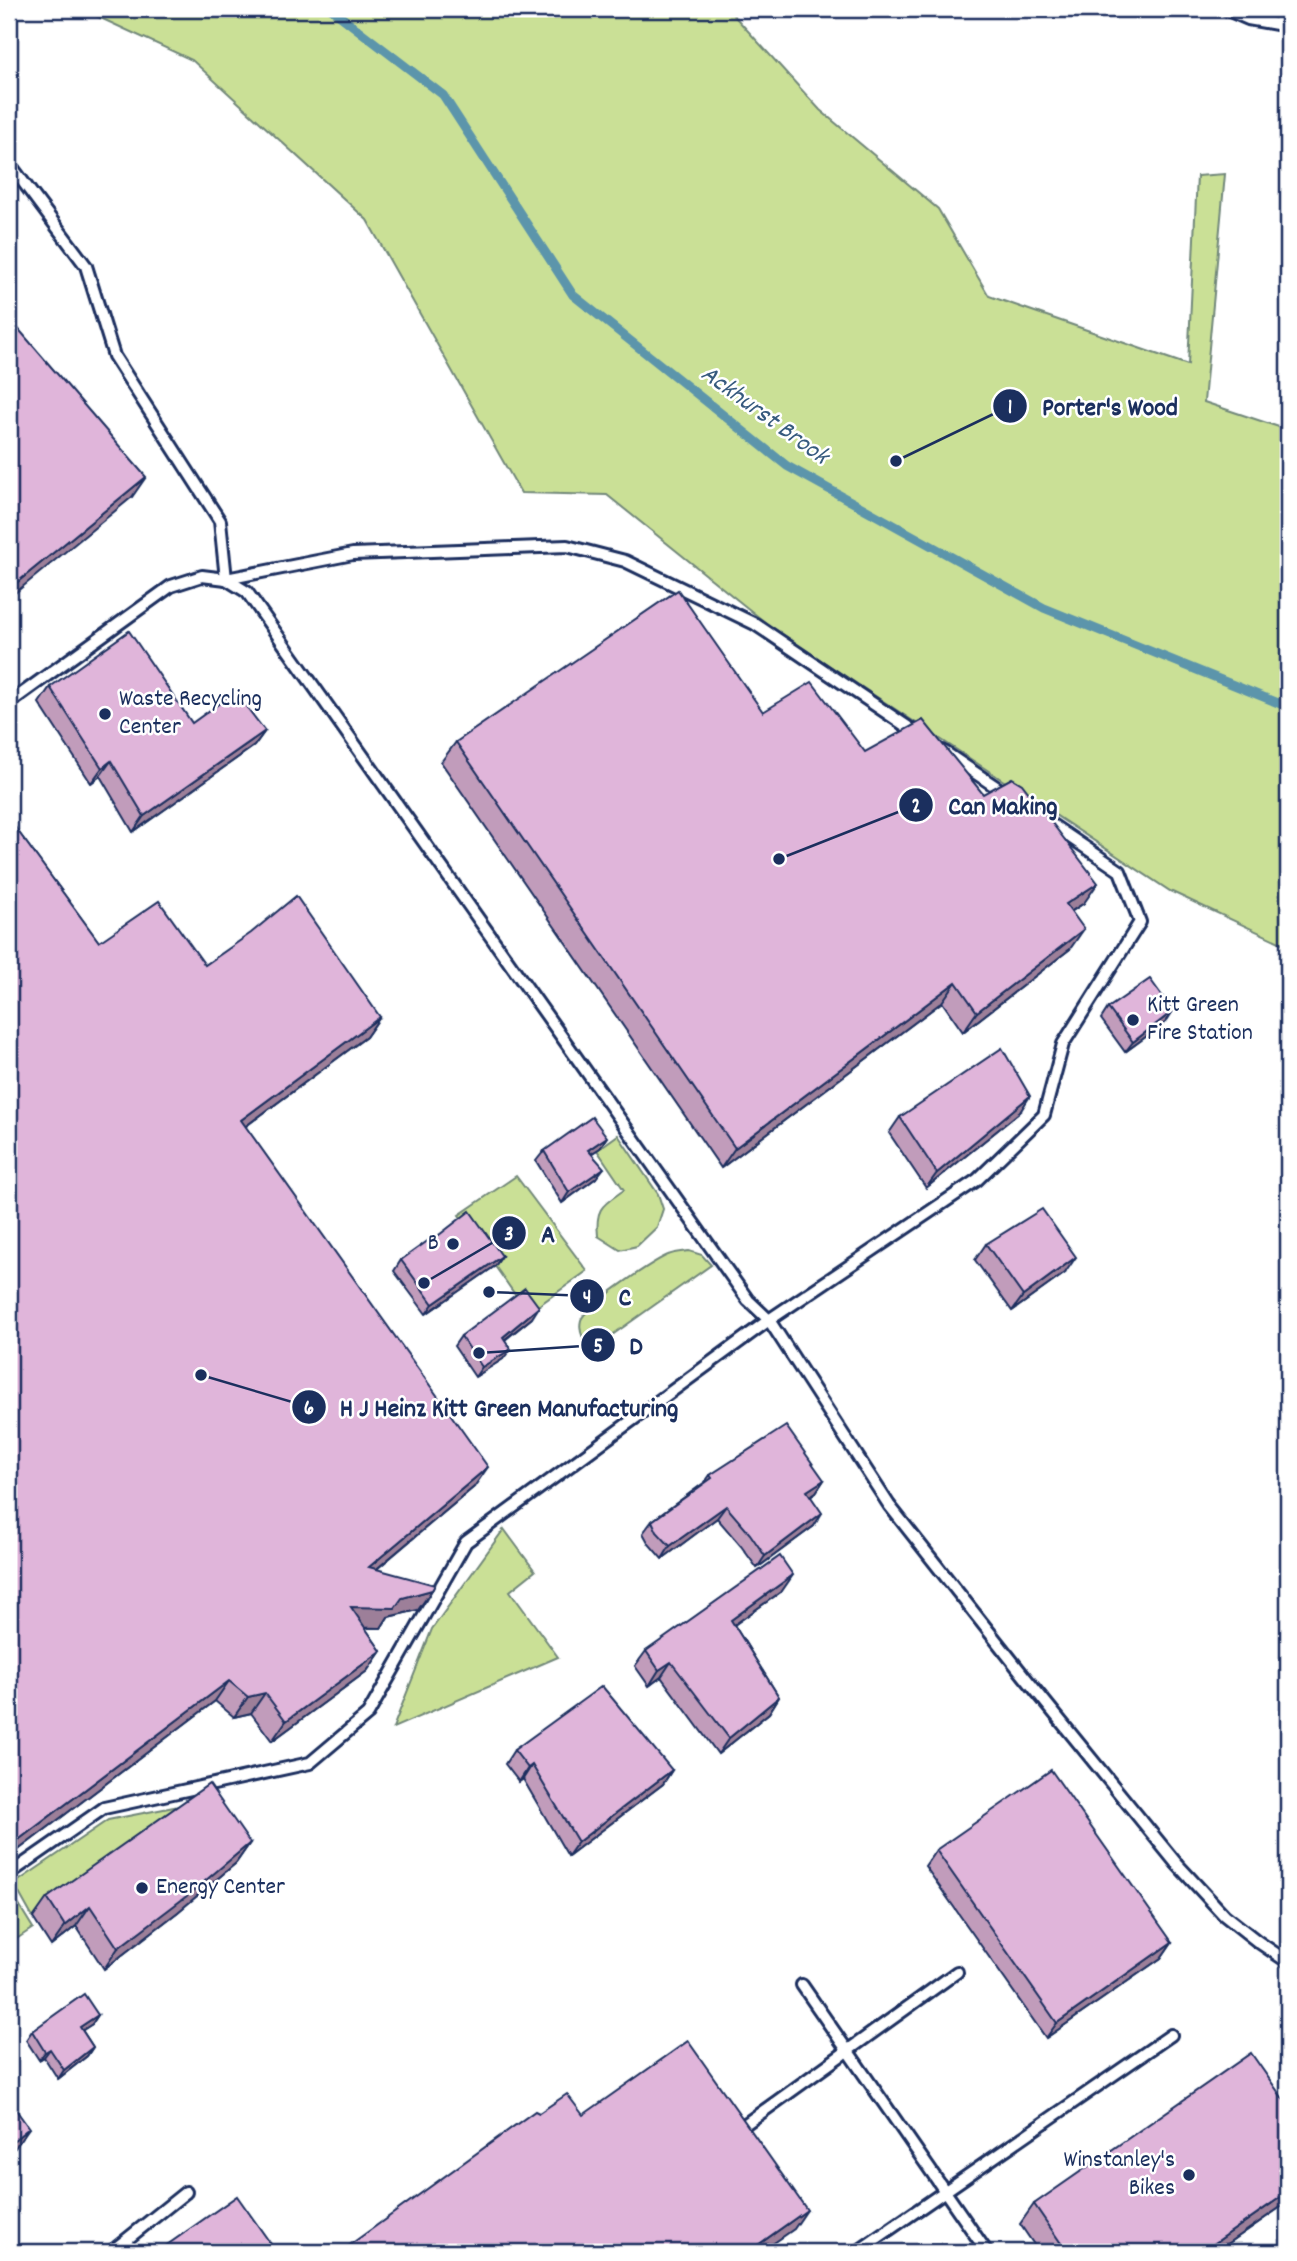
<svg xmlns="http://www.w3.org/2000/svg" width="1297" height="2261" font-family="Dekko,sans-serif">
  <rect width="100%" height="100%" fill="#fff"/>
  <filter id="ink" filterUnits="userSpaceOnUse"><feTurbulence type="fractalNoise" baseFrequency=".0143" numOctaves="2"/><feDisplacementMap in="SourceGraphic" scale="14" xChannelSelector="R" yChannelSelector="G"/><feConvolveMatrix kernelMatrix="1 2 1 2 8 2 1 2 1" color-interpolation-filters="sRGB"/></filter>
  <g filter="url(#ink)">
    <g fill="#cae096" stroke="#72887a" stroke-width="2">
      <polygon points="81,9 728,9 820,110 938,209 989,296 1188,365 1197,176 1225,174 1204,402 1288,430 1288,946 1170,891 771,627 607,495 521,493 367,220 192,60"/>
      <path d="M618 1135 658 1194 663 1209 657 1227 637 1246 620 1250 598 1236C595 1207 603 1205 624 1190L597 1150Z"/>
      <polygon points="516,1176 587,1271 528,1313 459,1215"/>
      <path d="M689 1251 702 1255 711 1265 591 1350C584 1342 578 1332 581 1320 586 1306 652 1262 668 1255 674 1252 682 1252 689 1251Z"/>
      <polygon points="504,1529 535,1571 510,1591 558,1657 393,1728 432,1629"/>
      <polygon points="189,1804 33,1918 14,1884 108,1820"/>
      <polygon points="9,1889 33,1928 9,1944"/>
    </g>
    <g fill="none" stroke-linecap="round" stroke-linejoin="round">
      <polyline stroke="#5c95ab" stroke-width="9" points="331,9 443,95 573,295 787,466 1044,608 1288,707"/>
      <g stroke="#1b2f5e" stroke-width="16">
        <g id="service">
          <polyline points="1225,9 1248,19 1288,26"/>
          <polyline points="9,163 86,266 114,356 220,521 226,579"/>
          <polyline points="226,579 247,592 748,1300 769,1320 889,1505 1024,1676 1176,1863 1224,1915 1257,1941 1288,1962"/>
          <polyline points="9,703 171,586 202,576 226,579 353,554 567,546 625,561 755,624 921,736"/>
          <polyline points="943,751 1008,795"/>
          <polyline points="9,1874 104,1808 310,1763 368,1714 466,1542 769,1320 977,1180 1044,1115 1063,1044 1140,922 1120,871 1045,820"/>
          <polyline points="802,1985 987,2252"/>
          <polyline points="737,2130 957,1972"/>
          <polyline points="111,2252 186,2192"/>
          <polyline points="857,2252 1171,2035"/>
        </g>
      </g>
      <use href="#service" stroke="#fff" stroke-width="10"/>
    </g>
    <g fill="#c19cbb" stroke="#1b2f5e" stroke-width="2">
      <polygon points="50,687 192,723 265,731 254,746 133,832 100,776 91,783 39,703"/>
      <polygon points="763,712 865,752 983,794 1084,903 1071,912 1070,949 963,1032 942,1002 721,1168 441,762 456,742"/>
      <polygon points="9,819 99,942 205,965 380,1017 366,1037 245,1127 474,1487 377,1569 418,1610 388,1617 381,1628 365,1628 381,1651 367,1671 272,1741 251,1713 234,1717 215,1701 9,1857"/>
      <polygon points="1108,1008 1166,1022 1125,1052 1101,1019"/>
      <polygon points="1020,1112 926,1188 889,1133 900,1117"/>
      <polygon points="600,1148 591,1154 596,1178 562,1203 536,1161 544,1151"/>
      <polygon points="430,1242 502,1256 495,1266 426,1314 394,1271 401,1260"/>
      <polygon points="986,1244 1065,1273 1012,1311 975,1260"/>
      <polygon points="532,1318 505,1340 503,1359 475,1377 454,1346 461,1336"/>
      <polygon points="710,1475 824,1480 816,1492 810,1496 814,1526 757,1568 741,1546 717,1518 662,1559 649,1544 643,1533 652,1521 705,1482"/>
      <polygon points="782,1591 734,1625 779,1697 769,1713 718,1754 661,1677 649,1686 635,1666 646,1651"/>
      <polygon points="514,1750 672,1770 663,1784 568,1856 523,1779 519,1782 505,1764"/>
      <polygon points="250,1843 236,1863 178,1912 104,1969 76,1926 51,1946 33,1918 47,1898"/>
      <polygon points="936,1850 1172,1942 1161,1958 1046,2038 925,1866"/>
      <polygon points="98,2015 92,2024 82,2030 93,2047 87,2056 58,2079 44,2057 39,2060 26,2040 32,2031"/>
      <polygon points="1288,2106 1288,2202 1216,2252 1039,2252 1020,2224 1034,2204"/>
    </g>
    <g fill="#9d7f99" stroke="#1b2f5e" stroke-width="2">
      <polygon points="146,477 132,497 9,598 9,589"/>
      <polygon points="265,731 254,746 133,832 144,816"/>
      <polygon points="111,761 100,776 91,783 102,768"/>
      <polygon points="1098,883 1084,903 1051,924 1066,904"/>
      <polygon points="1084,929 1070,949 963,1032 977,1012"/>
      <polygon points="956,982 942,1002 721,1168 735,1148"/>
      <polygon points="1173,1011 1166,1022 1125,1052 1133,1042"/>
      <polygon points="380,1017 366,1037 227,1140 241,1120"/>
      <polygon points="1030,1096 1020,1112 926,1188 937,1173"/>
      <polygon points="607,1137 600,1148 581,1160 588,1150"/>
      <polygon points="604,1168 596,1178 562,1203 569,1192"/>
      <polygon points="502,1256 495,1266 426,1314 433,1304"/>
      <polygon points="1076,1257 1065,1273 1012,1311 1023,1296"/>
      <polygon points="539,1307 532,1318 495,1347 503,1337"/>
      <polygon points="511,1349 503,1359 475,1377 482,1367"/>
      <polygon points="488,1467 474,1487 355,1587 369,1567"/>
      <polygon points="824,1480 816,1492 798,1504 807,1491"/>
      <polygon points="726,1506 717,1518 662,1559 670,1546"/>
      <polygon points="822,1513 814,1526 757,1568 765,1556"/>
      <polygon points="793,1575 782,1591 720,1635 731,1620"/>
      <polygon points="432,1590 418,1610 388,1617 381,1628 337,1627 351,1607 402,1598"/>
      <polygon points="381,1651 367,1671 272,1741 286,1721"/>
      <polygon points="671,1662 661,1677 649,1686 659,1670"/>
      <polygon points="229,1681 215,1701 9,1857 9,1847"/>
      <polygon points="265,1693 251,1713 234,1717 248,1697"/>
      <polygon points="779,1697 769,1713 718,1754 729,1738"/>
      <polygon points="532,1765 523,1779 519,1782 528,1768"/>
      <polygon points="672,1770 663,1784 568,1856 578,1842"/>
      <polygon points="250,1843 236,1863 178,1912 104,1969 118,1948"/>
      <polygon points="90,1906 76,1926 51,1946 65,1926"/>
      <polygon points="1172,1942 1161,1958 1046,2038 1057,2023"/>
      <polygon points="98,2015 92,2024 74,2036 80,2027"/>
      <polygon points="93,2047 87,2056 58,2079 64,2070"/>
      <polygon points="50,2049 44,2057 39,2060 45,2052"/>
      <polygon points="29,2128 15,2148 9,2153 9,2144"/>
      <polygon points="1288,2192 1288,2202 1216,2252 1202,2252"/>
      <polygon points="807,2210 794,2229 761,2252 748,2252"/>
    </g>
    <g fill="#e0b5da" stroke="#1b2f5e" stroke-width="2">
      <polygon points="9,260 16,272 9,279"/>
      <polygon points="9,318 146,477 9,589"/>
      <polygon points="678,590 763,712 812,682 865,752 923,720 983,794 1012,778 1022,784 1098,883 1066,904 1084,929 977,1012 956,982 735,1148 456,742"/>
      <polygon points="129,631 192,723 235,692 265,731 144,816 111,761 102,768 50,687"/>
      <polygon points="9,819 99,942 159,901 205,965 251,933 296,896 380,1017 241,1120 488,1467 369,1567 435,1585 432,1590 402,1598 395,1608 351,1607 381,1651 286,1721 265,1693 248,1697 229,1681 9,1847"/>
      <polygon points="1150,979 1173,1011 1133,1042 1108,1008"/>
      <polygon points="1002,1048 1030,1096 937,1173 900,1117"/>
      <polygon points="592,1117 607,1137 588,1150 604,1168 569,1192 544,1151"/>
      <polygon points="1042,1209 1076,1257 1023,1296 986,1244"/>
      <polygon points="470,1211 502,1256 433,1304 401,1260 429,1240 430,1242"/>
      <polygon points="525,1288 539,1307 503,1337 511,1349 482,1367 461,1336"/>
      <polygon points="786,1426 824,1480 807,1491 822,1513 765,1556 750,1534 726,1506 670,1546 657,1532 652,1521 712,1478 710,1475"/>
      <polygon points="780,1556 793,1575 731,1620 779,1697 729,1738 671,1662 659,1670 646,1651"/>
      <polygon points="602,1686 672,1770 578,1842 532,1765 528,1768 514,1750"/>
      <polygon points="1051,1770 1172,1942 1057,2023 936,1850"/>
      <polygon points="209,1784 250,1843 192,1892 118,1948 90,1906 65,1926 47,1898"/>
      <polygon points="84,1994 98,2015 80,2027 93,2047 64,2070 50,2049 45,2052 32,2031"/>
      <polygon points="688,2041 807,2210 748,2252 340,2252 535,2111 539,2113 567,2094 583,2115"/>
      <polygon points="1251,2053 1288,2106 1288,2192 1202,2252 1067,2252 1034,2204"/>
      <polygon points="9,2100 29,2128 9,2144"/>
      <polygon points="237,2196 273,2247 266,2252 157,2252"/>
    </g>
  </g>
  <g fill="#1b2f5e" stroke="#fff" stroke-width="2.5">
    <circle cx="105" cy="714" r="7"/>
    <circle cx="1133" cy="1020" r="7"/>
    <circle cx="453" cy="1244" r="7"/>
    <circle cx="142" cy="1888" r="7"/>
    <circle cx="1189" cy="2175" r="7"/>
  </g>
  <g text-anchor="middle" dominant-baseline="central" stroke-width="5" stroke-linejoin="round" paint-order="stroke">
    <g font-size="24" fill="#1b2f5e" stroke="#fff" text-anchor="start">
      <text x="119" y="700">Waste Recycling<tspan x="119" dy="28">Center</tspan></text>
      <text x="1147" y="1006">Kitt Green<tspan x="1147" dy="28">Fire Station</tspan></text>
      <text x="439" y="1244" text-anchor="end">B</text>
      <text x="156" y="1888">Energy Center</text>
      <text x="1175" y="2161" text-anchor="end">Winstanley's<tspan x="1175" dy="28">Bikes</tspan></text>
    </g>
    <g font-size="26" font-style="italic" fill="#365a7e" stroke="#fff">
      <text transform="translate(764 416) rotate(36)">Ackhurst Brook</text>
    </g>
  </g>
  <path fill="none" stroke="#1b2f5e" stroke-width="2.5" d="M896 461L1010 406M779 859L916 805M424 1283L509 1233M489 1292L587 1296M479 1353L598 1345M201 1375L309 1407"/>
  <g fill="#1b2f5e" stroke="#fff" stroke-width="2.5">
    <circle cx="896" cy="461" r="7"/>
    <circle cx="779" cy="859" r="7"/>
    <circle cx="424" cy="1283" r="7"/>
    <circle cx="489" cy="1292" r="7"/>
    <circle cx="479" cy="1353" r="7"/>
    <circle cx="201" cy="1375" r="7"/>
    <circle cx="1010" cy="406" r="18"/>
    <circle cx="916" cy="805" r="18"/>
    <circle cx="509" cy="1233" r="18"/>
    <circle cx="587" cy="1296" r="18"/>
    <circle cx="598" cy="1345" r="18"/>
    <circle cx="309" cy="1407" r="18"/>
  </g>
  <g font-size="21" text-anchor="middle" font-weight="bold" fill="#fff">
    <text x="1010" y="413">1</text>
    <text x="916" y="812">2</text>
    <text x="509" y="1240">3</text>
    <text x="587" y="1303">4</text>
    <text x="598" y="1352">5</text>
    <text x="309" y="1414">6</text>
  </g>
  <g font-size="26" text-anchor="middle" font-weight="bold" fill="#1b2f5e" stroke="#fff" stroke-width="5" stroke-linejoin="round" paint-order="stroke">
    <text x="1110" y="415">Porter's Wood</text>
    <text x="1003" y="814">Can Making</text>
    <text x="548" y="1242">A</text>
    <text x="625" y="1305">C</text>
    <text x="636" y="1354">D</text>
    <text x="509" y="1416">H J Heinz Kitt Green Manufacturing</text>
  </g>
  <rect width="1297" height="2261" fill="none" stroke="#fff" stroke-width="35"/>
  <rect x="18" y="18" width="1262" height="2226" fill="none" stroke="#1b2f5e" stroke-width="2.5" filter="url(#ink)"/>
</svg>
